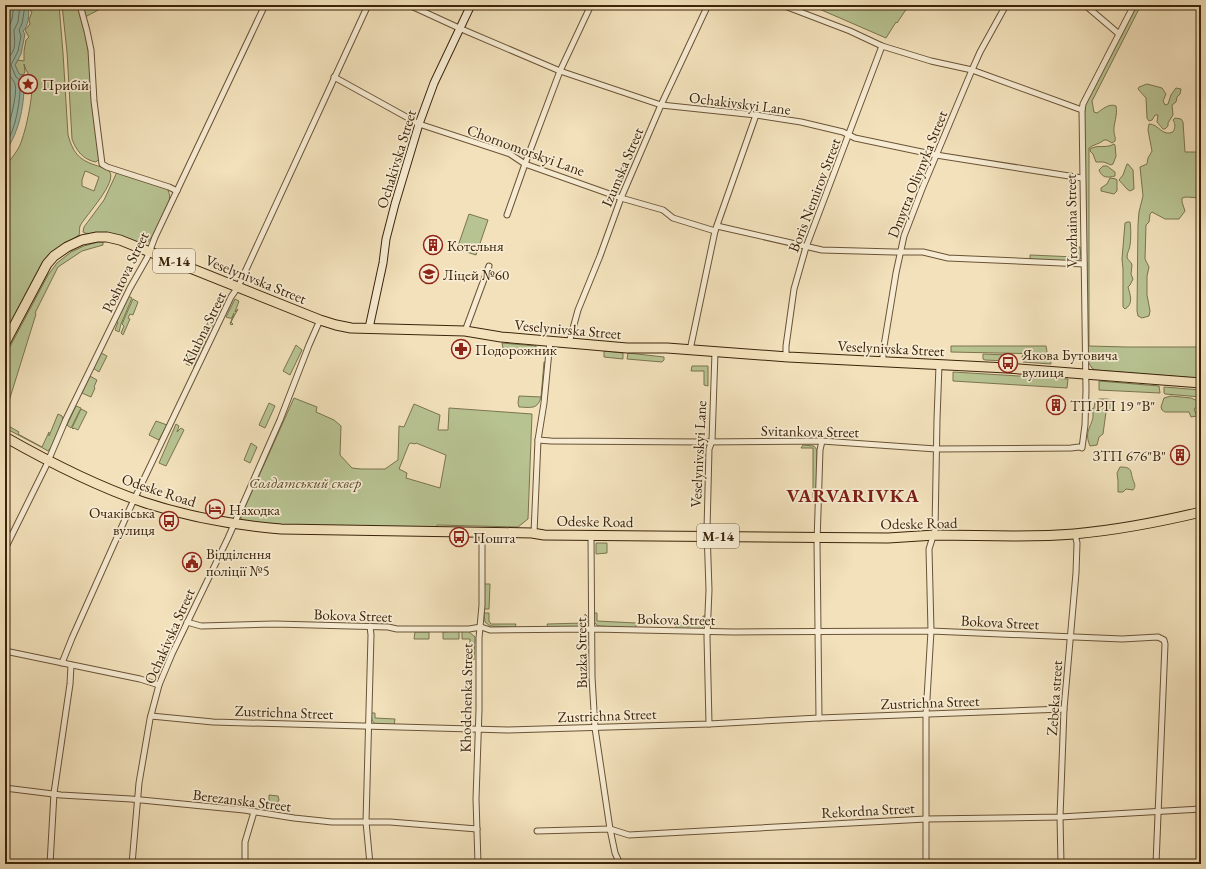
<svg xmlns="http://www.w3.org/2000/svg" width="1206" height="869" font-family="'EB Garamond',serif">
  <rect width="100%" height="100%" fill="#f2e1bb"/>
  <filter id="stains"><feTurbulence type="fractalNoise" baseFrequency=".005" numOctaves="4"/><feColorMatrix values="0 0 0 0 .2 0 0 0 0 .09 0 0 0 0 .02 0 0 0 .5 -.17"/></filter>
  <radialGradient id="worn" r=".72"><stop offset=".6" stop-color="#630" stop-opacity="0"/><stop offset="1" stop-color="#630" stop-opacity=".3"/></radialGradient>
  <g fill="#b8c392" stroke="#7a744e" fill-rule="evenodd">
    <path d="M31 5H59L63 53 68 135C74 156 81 161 101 167 103 168 107 169 109 171 119 181 85 216 80 226 79 229 80 232 79 235L60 247 44 261 5 335V166C10 161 14 155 18 149 25 137 33 97 32 83 31 75 25 71 24 64L25 72 23 75 19 74 15 65 18 60 24 61V51L26 40 29 37 25 30 30 24 29 20 32 12 28 9 31 8ZM85 171 88 172 99 177 94 191 82 186V180Z"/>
    <path d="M62 5H78C92 51 94 100 98 148L99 159 96 162C83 160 76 150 72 139L67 52Z"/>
    <polygon points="82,5 89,5 102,8 85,17"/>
    <polygon points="810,5 909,5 897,23 896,22 886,38"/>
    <path d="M1136 5H1141L1092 101 1094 112 1097 113C1103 109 1109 103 1116 106 1118 115 1113 125 1114 132 1114 135 1116 137 1115 141L1112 143 1107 140H1104C1100 144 1094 144 1089 148V346L1127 347H1201V376L1196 378 1095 370 1092 368 1088 362 1084 119 1085 106Z"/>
    <polygon points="1147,84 1162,88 1166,94 1163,101 1165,105 1168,104 1171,95 1176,88 1181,89 1180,94 1177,97 1176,102 1172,105 1173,115 1168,123 1168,126 1165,129 1163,129 1157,122 1158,115 1155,115 1152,120 1149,121 1147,118 1146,98 1138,89 1139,87"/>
    <path d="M1175 118 1181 119 1183 122 1185 152H1201V198L1186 197 1182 198V202L1185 211 1179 219H1165L1152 212 1150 214 1149 222 1146 225 1145 259 1149 267 1147 276V295L1150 311 1149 316 1142 318 1138 316 1137 311 1138 224 1139 212 1143 196 1140 167 1147 164 1148 158 1152 151 1148 130 1149 124C1159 124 1162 137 1173 132 1175 128 1176 125 1173 120Z"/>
    <path d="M1114 144 1115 145 1116 156 1113 164 1111 165 1104 162H1096L1093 154 1090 151V149C1098 144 1106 149 1114 144Z"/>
    <polygon points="1127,164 1128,164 1133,170 1134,189 1130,191 1127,189 1119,180 1123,175"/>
    <path d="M1103 166H1107L1115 172V176C1108 178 1102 178 1099 170Z"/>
    <path d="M117 172 167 189C170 193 170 197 169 201 166 209 153 238 147 243 134 244 121 235 108 233 101 232 89 236 83 232L84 227 104 200Z"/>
    <polygon points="1110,178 1116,179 1117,180 1117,191 1114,194 1101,191 1101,188 1107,184"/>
    <polygon points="469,214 488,220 476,255 457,249"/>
    <path d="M1127 222H1130C1131 225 1131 241 1130 245 1130 249 1127 252 1127 257 1128 261 1131 261 1132 265L1131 274 1133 279 1130 285 1128 287C1130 294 1134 304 1125 309L1123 307V269L1122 259 1125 223Z"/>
    <polygon points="98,242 103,242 103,245 82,251 58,267 35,313 36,314 5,414 5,356 48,275 57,263 71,252 84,246"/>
    <polygon points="1076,246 1080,247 1081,258 1077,261 1033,260 1030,258 1030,255 1076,257"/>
    <polygon points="128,296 132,298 121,324 119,332 115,330 118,322 116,321"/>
    <polygon points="133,299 138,302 133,315 130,314 128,318 130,319 123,335 121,333 124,326 122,324"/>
    <polygon points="235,299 239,301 235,312 238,309 231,322 233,324 232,325 230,324 234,313 232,318 229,318 226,317"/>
    <polygon points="208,322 212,323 212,329 200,353 195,351"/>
    <polygon points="502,343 536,346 536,351 503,348"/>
    <polygon points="296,345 302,350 290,375 283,371"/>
    <polygon points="951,346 1046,346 1047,352 1045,354 951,352"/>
    <polygon points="189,351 199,355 194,367 186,364 189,358 186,357"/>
    <polygon points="604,351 623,353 623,359 604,357"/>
    <polygon points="101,353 107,356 99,372 93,368"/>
    <polygon points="628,353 664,357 664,360 662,362 627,359"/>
    <polygon points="983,354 1007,355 1007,361 985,360 983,359"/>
    <polygon points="1024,355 1050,357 1051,364 1023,362 1022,356"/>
    <path d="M544 362H545C544 373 545 405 533 407 529 408 523 407 519 407L518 403 519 396 541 397Z"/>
    <polygon points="692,366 708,366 708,386 704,385 704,371 691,371"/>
    <polygon points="953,372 1068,379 1067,388 953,381"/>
    <polygon points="90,376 97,380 94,387 95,388 91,397 82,393"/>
    <polygon points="1099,381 1159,386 1160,393 1099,390"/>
    <polygon points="1164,387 1201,390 1201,397 1165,394 1164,393"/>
    <polygon points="1171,396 1191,398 1200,402 1198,406 1194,409 1197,416 1191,417 1189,412 1165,412 1162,410 1161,407 1164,398"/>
    <path d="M294 398 317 407 316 412 334 420 341 426 340 455 352 468 361 469H385L398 460 399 426 404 427 414 404 440 415 438 430H448L449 408 532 414 528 519 518 527 437 525 436 528 284 525 241 521V516ZM411 443 415 444 416 443 446 455 440 488 406 478 407 473 399 469 409 444Z"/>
    <path d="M1099 399H1107L1115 401 1112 411 1106 412 1103 434 1099 437 1097 445 1090 446C1082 428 1097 424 1092 409L1094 408 1095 402Z"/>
    <polygon points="269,403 275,406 265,428 259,425"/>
    <polygon points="76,406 81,408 71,428 67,425"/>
    <polygon points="81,409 87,412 78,430 74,428 73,429 72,428"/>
    <polygon points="58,414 62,416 63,420 54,444 48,451 41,447 5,428 5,424 19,432 18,434 42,447 49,432 49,436"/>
    <polygon points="156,421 167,425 159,440 149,435"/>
    <polygon points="176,424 179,426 177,432 181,428 184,430 166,466 159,463"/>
    <polygon points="251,443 257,447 250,463 244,460"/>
    <polygon points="803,445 814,446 817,450 817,497 813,498 813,448 801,448"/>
    <path d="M1120 467C1133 467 1130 471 1133 480 1135 485 1136 486 1133 490L1126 489 1123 492H1118V481L1117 473Z"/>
    <polygon points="596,543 607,543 607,553 596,554"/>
    <polygon points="484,584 490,584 489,609 484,609"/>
    <polygon points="484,613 489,613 489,621 491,624 516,624 515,627 490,626 485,622"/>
    <polygon points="594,613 597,613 597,621 636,623 636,628 598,626 594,622"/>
    <polygon points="585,614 587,616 587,623 584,627 548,628 547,624 585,623"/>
    <polygon points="703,616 706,616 705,625 701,629 676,629 676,625 679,625 679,623 703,622"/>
    <polygon points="459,631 459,639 443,639 443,632"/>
    <polygon points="462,631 468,631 475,637 474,660 470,660 470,639 462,639"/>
    <polygon points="415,632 429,632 429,639 414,639"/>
    <polygon points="371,713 375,713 375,718 395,719 394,725 375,724 372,720"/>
    <polygon points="269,795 278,796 279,800 275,807 269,804"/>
  </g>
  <path fill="#9cbeab" stroke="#76806b" d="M5 5H28L30 6 28 9C30 14 28 27 23 31L25 34 21 54 15 65 19 74 24 76C25 103 20 131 5 152Z"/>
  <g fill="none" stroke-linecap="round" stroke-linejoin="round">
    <g stroke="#6c715a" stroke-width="1">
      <polyline points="5,52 7,49 9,37 8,29 12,19 14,5"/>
      <path d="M5 136C9 126 18 94 15 84 13 78 5 73 6 65 6 58 11 56 13 51 16 44 14 37 14 30L18 22 20 5"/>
      <path d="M5 145C16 131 21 98 20 80L16 77 11 65 18 51 21 36 19 30C25 20 22 13 26 5"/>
    </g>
    <g stroke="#6a5336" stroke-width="7">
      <g id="street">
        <polyline points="80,5 87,31 91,50 94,101 102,164 107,167 169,187 177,191"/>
        <polyline points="409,5 459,28 560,71 661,105 756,115 801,122 843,132 855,138 936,155 1082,178"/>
        <polyline points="782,5 850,31 882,46 931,61 972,70 1082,110"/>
        <polyline points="1085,5 1119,34"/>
        <polyline points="334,77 419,124 510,154 525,164 621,198 663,210 673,218 715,231"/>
        <polyline points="507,215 525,164 560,71 591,5"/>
        <polyline points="717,226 822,250 894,252 923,252 948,258 1084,264"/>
        <polyline points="465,331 489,266"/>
        <polyline points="569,343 578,310 600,256 621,198 661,105 708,5"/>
        <polyline points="690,350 715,231 756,115"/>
        <polyline points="786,357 786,346 794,289 806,247 882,46"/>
        <polyline points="883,362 883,352 896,273 904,236 922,189 972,70 980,52 1006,5"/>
        <polyline points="538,440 551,441 702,442 822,441 936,449 1071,448 1079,447 1082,448 1085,425 1086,390 1082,110 1083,104 1134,5"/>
        <polyline points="534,533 538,440 544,403 550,341"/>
        <polyline points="591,535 592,677 595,728 610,829 615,853 620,864"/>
        <polyline points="5,549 46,466 66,419 88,374 130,288 147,258 155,237 265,5"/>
        <polyline points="187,622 201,626 275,624 388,627 397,629 469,629 481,627 490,630 592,629 734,632 931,631 1122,639 1158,637 1164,640 1165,644 1156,864"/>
        <polyline points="5,651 140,679 159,685"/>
        <polyline points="62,663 72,638 131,506 231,297 238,287 368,5"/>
        <polyline points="151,716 213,722 508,730 709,724 819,718 1064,709"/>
        <polyline points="819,718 817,542 820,450 822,441"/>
        <polyline points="709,724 707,637 709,590 707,530 709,449 712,441 715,352"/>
        <polyline points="5,788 61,795 131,799 244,810 294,818 332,822 390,822 477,829"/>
        <polyline points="537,831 610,829 629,835 926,819 1060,817 1201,809"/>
        <polyline points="50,864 54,793 70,684 71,665"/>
        <polyline points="132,864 139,783 150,719 159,685 172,654 228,538 280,420 309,345 320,320"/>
        <polyline points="245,864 245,842 254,812"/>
        <polyline points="370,864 366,822 371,635 370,626"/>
        <polyline points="478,864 476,799 479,710 479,638 482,605 482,532"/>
        <polyline points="926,864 926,715 931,631 929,549 935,530 937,419 939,365"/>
        <polyline points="1061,864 1060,817 1064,709 1076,573 1077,543 1075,534"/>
      </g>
    </g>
    <g stroke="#3c240a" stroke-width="9">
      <polyline id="secondary" points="369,328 383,263 386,239 395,204 419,124 434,83 471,5"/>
    </g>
    <g stroke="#3c240a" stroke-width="11">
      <g id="highway">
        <polyline points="5,343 47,264 54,256 67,247 82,240 97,237 107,237 120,240 320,320 336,325 351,328 465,331 501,337 627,348 667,348 788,357 1007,368 1201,383"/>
        <path d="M5 437C49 462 96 486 143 502 188 517 234 525 281 529L532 533 544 535C658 536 773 538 888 538 904 537 919 536 935 535 981 535 1027 538 1074 534 1117 530 1159 522 1201 512"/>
      </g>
    </g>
    <use href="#street" stroke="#f7ecd3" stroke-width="5"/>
    <use href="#secondary" stroke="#f7ecd3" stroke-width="7"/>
    <use href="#highway" stroke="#f2e1bb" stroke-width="9"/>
  </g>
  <defs>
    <g id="sight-ring" transform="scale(1)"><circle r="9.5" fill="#f7ecd3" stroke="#8f2418" stroke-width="1.5"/><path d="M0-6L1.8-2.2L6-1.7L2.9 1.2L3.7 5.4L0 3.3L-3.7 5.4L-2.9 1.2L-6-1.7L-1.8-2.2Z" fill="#8f2418"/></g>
    <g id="building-ring" transform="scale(1)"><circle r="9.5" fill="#f7ecd3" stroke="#8f2418" stroke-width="1.5"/><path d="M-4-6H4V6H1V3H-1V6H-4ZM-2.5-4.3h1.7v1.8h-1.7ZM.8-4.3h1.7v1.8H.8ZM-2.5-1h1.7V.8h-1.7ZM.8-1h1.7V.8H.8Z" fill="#8f2418"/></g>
    <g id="school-ring" transform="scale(1)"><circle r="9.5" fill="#f7ecd3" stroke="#8f2418" stroke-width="1.5"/><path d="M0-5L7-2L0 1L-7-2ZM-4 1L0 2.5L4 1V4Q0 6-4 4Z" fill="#8f2418"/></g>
    <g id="pharmacy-ring" transform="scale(1)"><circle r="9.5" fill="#f7ecd3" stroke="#8f2418" stroke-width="1.5"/><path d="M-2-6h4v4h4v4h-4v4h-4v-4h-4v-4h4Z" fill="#8f2418"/></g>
    <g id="bus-ring" transform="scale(1)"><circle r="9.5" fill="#f7ecd3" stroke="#8f2418" stroke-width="1.5"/><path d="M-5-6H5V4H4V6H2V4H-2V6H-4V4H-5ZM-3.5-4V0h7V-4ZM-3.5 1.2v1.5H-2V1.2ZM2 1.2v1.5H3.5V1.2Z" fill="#8f2418"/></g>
    <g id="hotel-ring" transform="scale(1)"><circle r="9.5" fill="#f7ecd3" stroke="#8f2418" stroke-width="1.5"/><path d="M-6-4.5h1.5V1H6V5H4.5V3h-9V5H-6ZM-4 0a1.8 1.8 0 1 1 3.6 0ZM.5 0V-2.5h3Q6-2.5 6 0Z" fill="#8f2418"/></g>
    <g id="civic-ring" transform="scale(1)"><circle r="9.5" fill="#f7ecd3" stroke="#8f2418" stroke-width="1.5"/><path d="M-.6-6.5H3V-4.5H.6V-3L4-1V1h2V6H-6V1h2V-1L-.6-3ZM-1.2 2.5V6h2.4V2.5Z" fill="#8f2418"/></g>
  </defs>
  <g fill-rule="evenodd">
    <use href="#sight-ring" x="28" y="84"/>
    <use href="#building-ring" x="433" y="245"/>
    <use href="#school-ring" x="429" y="274"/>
    <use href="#pharmacy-ring" x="461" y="349"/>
    <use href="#bus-ring" x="1008" y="363"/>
    <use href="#building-ring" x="1056" y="405"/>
    <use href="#building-ring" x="1180" y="455"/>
    <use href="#hotel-ring" x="215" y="509"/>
    <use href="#bus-ring" x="169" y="521"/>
    <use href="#bus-ring" x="459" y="537"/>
    <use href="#civic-ring" x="192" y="562"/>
  </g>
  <g text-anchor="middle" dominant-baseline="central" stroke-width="3.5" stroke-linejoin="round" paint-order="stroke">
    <g fill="#f7ecd3" stroke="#746046" stroke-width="1">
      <rect x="153" y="249" width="42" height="24" rx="3"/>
      <rect x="697" y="524" width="42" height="24" rx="3"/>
    </g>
    <g font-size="14" font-weight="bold" fill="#3c240a">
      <text x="174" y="261">М-14</text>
      <text x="718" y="536">М-14</text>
    </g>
    <g font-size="15" fill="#3c240a" stroke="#f7ecd3" text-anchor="start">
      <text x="42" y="84">Прибій</text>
      <text x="447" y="245">Котельня</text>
      <text x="443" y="274">Ліцей №60</text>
      <text x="475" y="349">Подорожник</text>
      <text x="1022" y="354">Якова Бутовича<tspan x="1022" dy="17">вулиця</tspan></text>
      <text x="1070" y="405">ТП РП 19 "В"</text>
      <text x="1166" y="455" text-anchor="end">ЗТП 676"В"</text>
      <text x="229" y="509">Находка</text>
      <text x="155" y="512" text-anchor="end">Очаківська<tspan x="155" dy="17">вулиця</tspan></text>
      <text x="473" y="537">Пошта</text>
      <text x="206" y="553">Відділення<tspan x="206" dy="17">поліції №5</tspan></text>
    </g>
    <g font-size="15" fill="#3c240a" stroke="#f7ecd3">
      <text transform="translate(740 103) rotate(7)">Ochakivskyi Lane</text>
      <text transform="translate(526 150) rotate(20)">Chornomorskyi Lane</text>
      <text transform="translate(396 159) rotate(-73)">Ochakivska Street</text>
      <text transform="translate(622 167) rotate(-67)">Izumska Street</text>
      <text transform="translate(917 174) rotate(-68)">Dmytra Oliynyka Street</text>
      <text transform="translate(814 195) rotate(-69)">Boris Nemirov Street</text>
      <text transform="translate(1071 221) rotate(-91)">Vrozhaina Street</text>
      <text transform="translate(125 272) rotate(-64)">Poshtova Street</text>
      <text transform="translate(256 279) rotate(22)">Veselynivska Street</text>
      <text transform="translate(204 328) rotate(-64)">Klubna Street</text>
      <text transform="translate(568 329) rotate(5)">Veselynivska Street</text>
      <text transform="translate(891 348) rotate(3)">Veselynivska Street</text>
      <text transform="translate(810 431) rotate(1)">Svitankova Street</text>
      <text transform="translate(698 454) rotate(-87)">Veselynivskyi Lane</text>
      <text transform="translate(159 490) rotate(18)">Odeske Road</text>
      <text transform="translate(595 521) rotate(1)">Odeske Road</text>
      <text transform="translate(919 523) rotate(-1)">Odeske Road</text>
      <text transform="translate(353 615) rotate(2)">Bokova Street</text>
      <text transform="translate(676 619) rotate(1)">Bokova Street</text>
      <text transform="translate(1000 622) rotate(3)">Bokova Street</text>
      <text transform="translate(169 636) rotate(-66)">Ochakivska Street</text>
      <text transform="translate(581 653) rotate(-91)">Buzka Street</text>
      <text transform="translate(466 698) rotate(-89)">Khodchenka Street</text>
      <text transform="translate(1054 698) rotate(-86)">Zebeka street</text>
      <text transform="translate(930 702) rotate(-2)">Zustrichna Street</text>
      <text transform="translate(284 712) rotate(2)">Zustrichna Street</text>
      <text transform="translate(607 715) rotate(-2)">Zustrichna Street</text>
      <text transform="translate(242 800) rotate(7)">Berezanska Street</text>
      <text transform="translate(868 810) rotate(-3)">Rekordna Street</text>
    </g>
    <g font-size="15" font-style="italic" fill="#5b4c2c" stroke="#f7ecd3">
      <text x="305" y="482">Солдатський сквер</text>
    </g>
    <g font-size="19" font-weight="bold" letter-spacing="1" fill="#7a1f14" stroke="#f7ecd3">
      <text x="853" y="495">VARVARIVKA</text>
    </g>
  </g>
  <rect width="1206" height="869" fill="none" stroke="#f2e1bb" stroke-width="20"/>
  <rect x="6" y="6" width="1194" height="857" fill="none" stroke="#3c240a" stroke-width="2"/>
  <rect x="10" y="10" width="1186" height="849" fill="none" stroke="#3c240a"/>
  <rect width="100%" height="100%" filter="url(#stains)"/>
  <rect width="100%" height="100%" fill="url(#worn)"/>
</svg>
